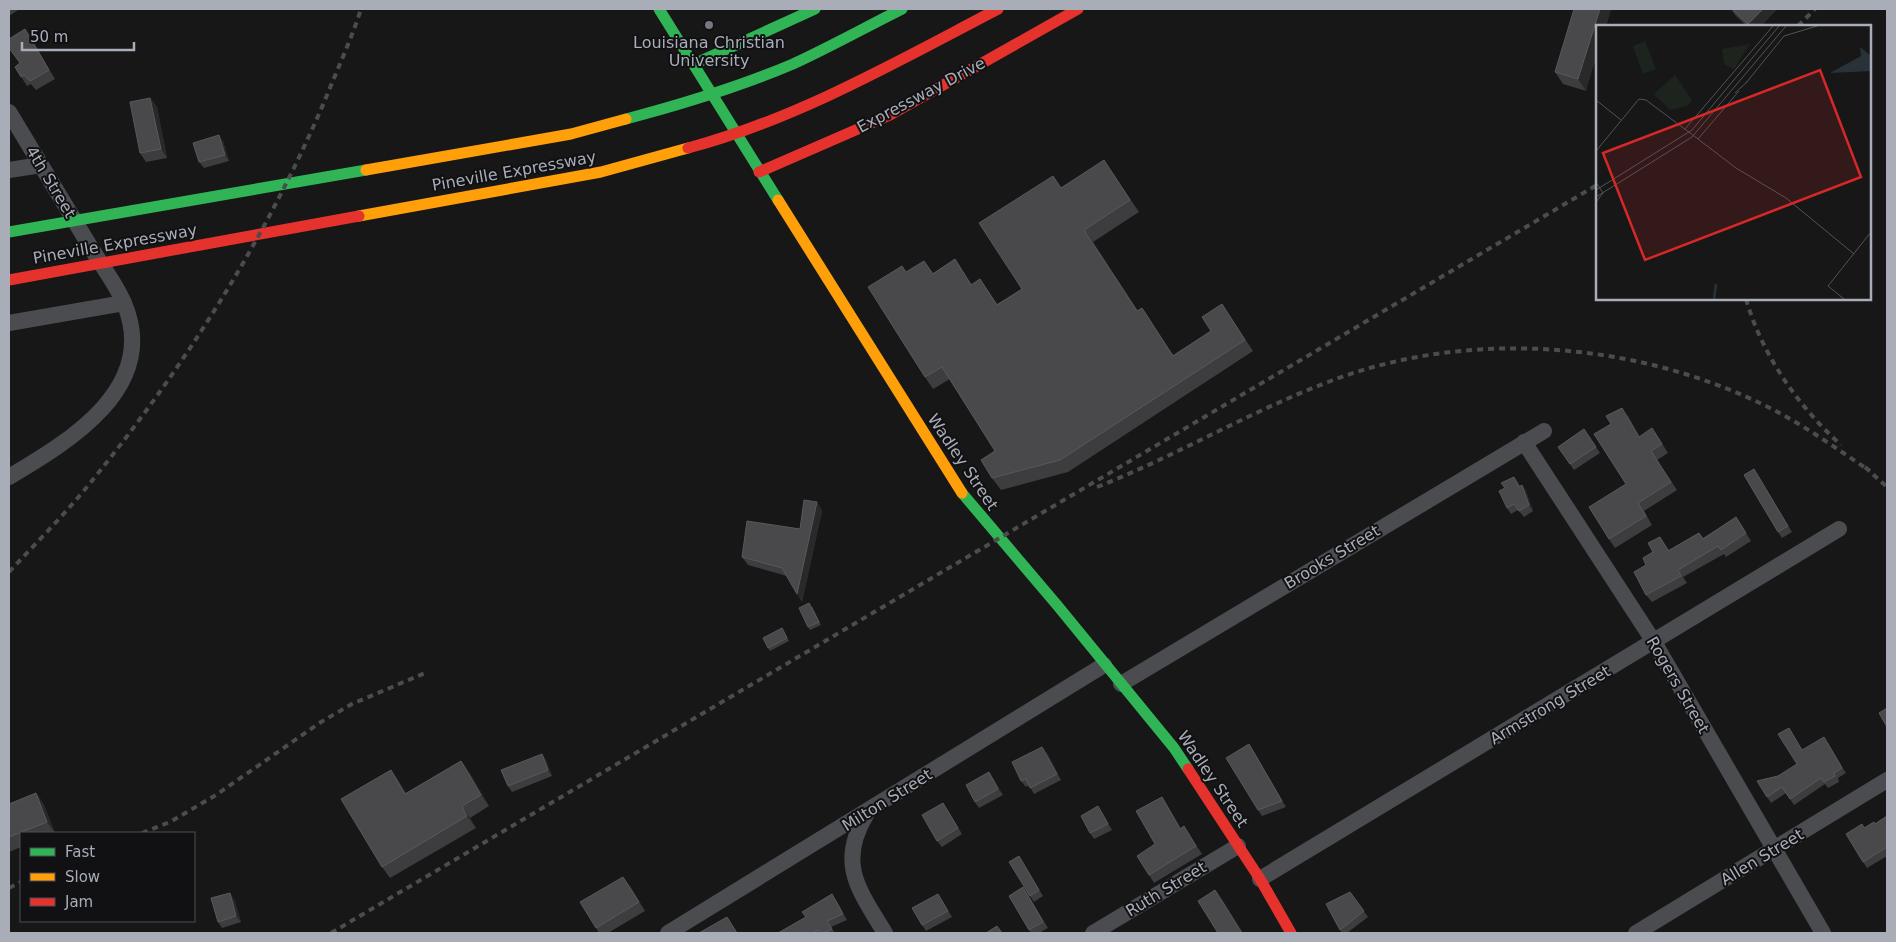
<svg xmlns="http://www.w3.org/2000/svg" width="1896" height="942" font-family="'DejaVu Sans',sans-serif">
  <rect width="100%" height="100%" fill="#171717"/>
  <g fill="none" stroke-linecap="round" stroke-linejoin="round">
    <g stroke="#4b4c50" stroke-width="16">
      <path d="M9 112C36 157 64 203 91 248 102 266 116 284 124 303 160 387 70 441 9 477"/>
      <polyline points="9,170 41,165"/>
      <polyline points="9,323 124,303"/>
      <polyline points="1524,442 1654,642 1823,933"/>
      <polyline points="1121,684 1544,431"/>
      <path d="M866 815C837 864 859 890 885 933"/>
      <polyline points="1260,879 1839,529"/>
      <polyline points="668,933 1104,665"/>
      <polyline points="1093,933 1238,846"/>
      <polyline points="1636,933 1887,780"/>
    </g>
    <g stroke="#30b455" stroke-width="11">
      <polyline points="659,9 778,200"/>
      <polyline points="694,64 815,9"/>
      <path d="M626 119C683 104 739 87 793 64 830 47 866 27 902 9"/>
      <polyline points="9,232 366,170"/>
      <polyline points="962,493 1057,605 1174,748 1188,769"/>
    </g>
    <g stroke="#ff9f0a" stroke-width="11">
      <polyline points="366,170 571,134 626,119"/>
      <polyline points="778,200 962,493"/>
      <polyline points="359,216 601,172 688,148"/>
    </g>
    <g stroke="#e5322d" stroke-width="11">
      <path d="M688 148C797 119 898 61 998 9"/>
      <polyline points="759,172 890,115 1078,9"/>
      <polyline points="9,280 359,216"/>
      <polyline points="1188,769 1260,879 1291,933"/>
    </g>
    <g stroke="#4b4c4f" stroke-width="4" stroke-dasharray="6 5" stroke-linecap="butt">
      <polyline points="1798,26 1815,9"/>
      <path d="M1746 299C1762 355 1798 406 1841 445"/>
      <polyline points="1865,467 1887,487"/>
      <path d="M1097 487C1176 456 1249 412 1328 382 1467 328 1636 341 1768 407 1804 425 1837 449 1870 471"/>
      <path d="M9 572C38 541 69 510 95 477 188 362 267 236 325 100 337 70 351 40 361 9"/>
      <polyline points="142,833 170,822 216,795 321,722 352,704 425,673"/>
      <polyline points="9,888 21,882"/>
      <polyline points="331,933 1597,185"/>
    </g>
  </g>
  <g fill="#3d3d3f">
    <polygon points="9,9 17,9 18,10 9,16"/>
    <polygon points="1611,9 1606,26 1597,26 1586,91 1563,84 1555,72"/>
    <polygon points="1731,9 1777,9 1761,26 1747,26 1736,16"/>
    <polygon points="31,38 55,79 36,90 31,84 27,86 15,67 20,63"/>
    <polygon points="150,98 157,107 167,158 146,162 140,153"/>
    <polygon points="223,141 229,161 204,168 199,162"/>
    <polygon points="1112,172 1139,212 1093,242 1138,311 1142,308 1173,355 1211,331 1230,316 1253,351 1068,472 1001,490 992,478 995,451 950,379 933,389 925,377 906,272 933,273 955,259 972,285 980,279 997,304 1022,289 1061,187"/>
    <polygon points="1628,416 1639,436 1658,437 1668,453 1657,460 1677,490 1644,511 1652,525 1615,548 1609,539 1626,484"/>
    <polygon points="1584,429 1600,453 1574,470 1558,447"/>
    <polygon points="1754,469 1792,532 1782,538 1778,532"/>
    <polygon points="1514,477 1520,486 1522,485 1526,491 1533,511 1524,517 1518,510 1511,514 1507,508 1505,488"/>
    <polygon points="817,502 822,511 802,602 787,576 748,565 742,557 800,529"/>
    <polygon points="1736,517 1751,541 1726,557 1724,554 1683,577 1687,583 1652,602 1646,595 1646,565 1660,537 1669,550 1699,533 1703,538"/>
    <polygon points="812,606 821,625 810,630 808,627"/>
    <polygon points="784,631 789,641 770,651 768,648"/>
    <polygon points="1828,743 1846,773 1838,778 1839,782 1828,788 1825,784 1794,805 1786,793 1771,803 1757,781 1778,776 1797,764 1803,749"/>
    <polygon points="1253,750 1286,807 1262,816 1258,810"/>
    <polygon points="1047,753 1061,780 1034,794 1029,785 1026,787 1021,781"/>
    <polygon points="542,754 546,760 552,776 512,792 508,786"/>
    <polygon points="461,761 469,772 489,806 470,818 476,828 390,878 382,867 391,770 406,793"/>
    <polygon points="993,778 1003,795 979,808 975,802"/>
    <polygon points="36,793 44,805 55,833 21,833 21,847 9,852 9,804"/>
    <polygon points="1167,805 1181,828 1189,834 1202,854 1154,883 1149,875 1155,844"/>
    <polygon points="947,809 962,834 942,847 937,841"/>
    <polygon points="1102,812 1112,830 1094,839 1090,833"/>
    <polygon points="1887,816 1887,856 1867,868 1863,862 1865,827 1875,824"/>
    <polygon points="1019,856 1043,896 1034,902 1030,896"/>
    <polygon points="630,886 645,911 608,933 599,933 596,928"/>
    <polygon points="1350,892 1368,917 1347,933 1342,933 1340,930"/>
    <polygon points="1027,893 1048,928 1039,933 1031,933 1009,896"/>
    <polygon points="938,894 952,917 926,931 922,925"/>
    <polygon points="234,899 241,922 222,928 218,922"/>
    <polygon points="836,900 847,920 831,927 835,933 778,933"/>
  </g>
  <g fill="#29292a">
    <polygon points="1600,9 1611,9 1606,26 1597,26 1597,55 1586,91 1578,79"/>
    <polygon points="1763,9 1777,9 1761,26 1750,26 1748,24"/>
    <polygon points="25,29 31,38 55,79 49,70"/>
    <polygon points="150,98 157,107 167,158 161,149"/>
    <polygon points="219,135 223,141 229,161 225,155"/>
    <polygon points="1084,230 1093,242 1145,323 1137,311"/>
    <polygon points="1622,408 1628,416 1645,445 1639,437"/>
    <polygon points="1754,469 1758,475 1792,532 1788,526"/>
    <polygon points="1522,485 1526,491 1533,511 1529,505"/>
    <polygon points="817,502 822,511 802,602 797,594"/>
    <polygon points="1824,737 1828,743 1846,773 1842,768"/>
    <polygon points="1249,744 1253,750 1286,807 1282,801"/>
    <polygon points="1042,747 1047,753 1061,780 1057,774"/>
    <polygon points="542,754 546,760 552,776 548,770"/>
    <polygon points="461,761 469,772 489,806 481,795"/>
    <polygon points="391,770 399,781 413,805 405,794"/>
    <polygon points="989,772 993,778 1003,795 998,789"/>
    <polygon points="36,793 44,805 55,833 47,822"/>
    <polygon points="1162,797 1167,805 1186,836 1180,829"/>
    <polygon points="462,806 470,818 476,828 467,816"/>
    <polygon points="1098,806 1102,812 1112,830 1108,824"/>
    <polygon points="623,877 630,886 645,911 639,902"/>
    <polygon points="1215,890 1222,899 1243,933 1242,933"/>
    <polygon points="230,893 234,899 241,922 236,916"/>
    <polygon points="832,894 836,900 847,920 843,914"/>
  </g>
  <g fill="#49494c" stroke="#58595d">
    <polygon points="1574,9 1600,9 1578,79 1555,72"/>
    <polygon points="1732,9 1763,9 1748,24"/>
    <polygon points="25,29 49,70 30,81 24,75 21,77 15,67 20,63 9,48 9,39"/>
    <polygon points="150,98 161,149 140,153 130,102"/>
    <polygon points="219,135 225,155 199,162 193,143"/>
    <polygon points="1104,160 1130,200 1084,230 1137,311 1142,308 1173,356 1211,331 1202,317 1222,304 1245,340 1060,460 992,478 981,460 995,451 942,367 925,377 868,287 902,266 906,272 924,261 933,274 955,259 971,285 980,279 997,305 1022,289 979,223 1053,176 1061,188"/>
    <polygon points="1622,408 1639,437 1652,428 1662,444 1651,451 1671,482 1638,503 1646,516 1609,539 1589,507 1626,484 1594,434 1611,424 1606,416"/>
    <polygon points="1584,429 1596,447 1570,464 1558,447"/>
    <polygon points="1754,469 1788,526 1778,532 1744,475"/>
    <polygon points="1514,477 1519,487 1522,485 1529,505 1519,511 1514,504 1507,508 1499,491 1505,488 1501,483"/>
    <polygon points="804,500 817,502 797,594 782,568 742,557 747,521 800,529"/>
    <polygon points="1736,517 1746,533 1721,550 1718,546 1678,570 1681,576 1646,595 1634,572 1646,565 1643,558 1653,552 1648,543 1660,537 1668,551 1699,533 1703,539"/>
    <polygon points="809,603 819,622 808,627 799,608"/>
    <polygon points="782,628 787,638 768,648 763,638"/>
    <polygon points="1887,708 1887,727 1879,713"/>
    <polygon points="1789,728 1802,750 1824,737 1842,768 1834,773 1835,776 1824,782 1821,778 1790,799 1782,787 1767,797 1757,781 1778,776 1797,764 1778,734"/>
    <polygon points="1249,744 1282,801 1258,810 1226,758"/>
    <polygon points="1042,747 1057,774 1030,788 1026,779 1021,781 1012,762"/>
    <polygon points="542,754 548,770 508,786 501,770"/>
    <polygon points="461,761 481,795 462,806 467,816 382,867 341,799 391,770 405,794"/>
    <polygon points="989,772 998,789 975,802 966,785"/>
    <polygon points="36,793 47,822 9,837 9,804"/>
    <polygon points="1162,797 1180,829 1184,826 1196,846 1149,875 1137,856 1155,844 1136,811"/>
    <polygon points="943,803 958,828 937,841 922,815"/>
    <polygon points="1098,806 1108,824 1090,833 1081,816"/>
    <polygon points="1887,816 1887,847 1863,862 1846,834 1862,824 1864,828 1874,822 1875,824"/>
    <polygon points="1019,856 1039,890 1030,896 1009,862"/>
    <polygon points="623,877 639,902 596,928 580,902"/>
    <polygon points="1023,887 1043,922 1029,930 1009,896"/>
    <polygon points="1215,890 1242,933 1218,933 1198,901"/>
    <polygon points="1350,892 1364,911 1340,930 1326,904"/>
    <polygon points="230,893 236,916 218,922 211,898"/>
    <polygon points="832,894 843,914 827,921 832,929 824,933 820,933 818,930 813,933 778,933 806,917 802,912"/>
    <polygon points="938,894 948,911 922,925 912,908"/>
    <polygon points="727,917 737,933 699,933"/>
    <polygon points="997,926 1002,933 986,933"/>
  </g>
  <circle fill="#757880" stroke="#111113" stroke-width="2" cx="709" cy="25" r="5"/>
  <g text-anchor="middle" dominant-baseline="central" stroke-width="4" stroke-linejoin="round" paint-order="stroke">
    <g font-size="16" fill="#a8adb8" stroke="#111113">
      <text x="709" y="42">Louisiana Christian<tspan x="709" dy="18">University</tspan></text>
    </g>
    <g font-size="16" fill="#a8adb8" stroke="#111113">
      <text transform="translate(921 95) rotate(-28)">Expressway Drive</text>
      <text transform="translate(514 171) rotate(-10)">Pineville Expressway</text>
      <text transform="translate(51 182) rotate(59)">4th Street</text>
      <text transform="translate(115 244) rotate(-10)">Pineville Expressway</text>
      <text transform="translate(963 462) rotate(56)">Wadley Street</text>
      <text transform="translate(1332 557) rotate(-31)">Brooks Street</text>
      <text transform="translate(1678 685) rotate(60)">Rogers Street</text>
      <text transform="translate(1550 705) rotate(-31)">Armstrong Street</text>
      <text transform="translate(1213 779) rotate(56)">Wadley Street</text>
      <text transform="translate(887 800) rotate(-32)">Milton Street</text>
      <text transform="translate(1762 857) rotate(-31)">Allen Street</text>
      <text transform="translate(1166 889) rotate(-31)">Ruth Street</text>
    </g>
  </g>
  <g transform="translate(1596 25)">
    <rect width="275" height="275" fill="#171717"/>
    <path d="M49 16 60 44 47 49 37 21ZM154 19 138 44 128 39 126 24ZM79 50 96 75 91 81 74 85 58 69Z" fill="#1d241e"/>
    <path d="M264 22 275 31V46L234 48 265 31Z" fill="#2a3239"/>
    <path fill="none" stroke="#2a3239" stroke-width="2.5" d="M118 274 120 259"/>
    <path fill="none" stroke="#515357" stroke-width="1" d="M150 58 188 11 221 1M139 68 152 56M0 75 25 95M89 104 177 1M102 114 140 143 190 173 258 229M0 126 43 74 50 75 102 114 143 66M0 157 7 168 0 177M0 165 96 105 183 1M0 172 96 112 190 1M248 274 232 261 275 207"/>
    <path fill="#d62828" fill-opacity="0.15" stroke="#d62828" stroke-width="2.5" d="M224 45 265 152 49 235 7 128Z"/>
    <rect width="275" height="275" fill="none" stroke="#a8adb8" stroke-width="2.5"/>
  </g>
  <rect width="1896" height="942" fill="none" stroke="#a8adb8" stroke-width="20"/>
  <rect x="20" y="832" width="175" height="90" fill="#111113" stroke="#4d4f55"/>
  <rect x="30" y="848" width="25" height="8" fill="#30b455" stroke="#4d4f55"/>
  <text x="65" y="857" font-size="15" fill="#a8adb8">Fast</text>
  <rect x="30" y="873" width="25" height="8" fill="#ff9f0a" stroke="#4d4f55"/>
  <text x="65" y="882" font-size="15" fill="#a8adb8">Slow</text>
  <rect x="30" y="898" width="25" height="8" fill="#e5322d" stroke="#4d4f55"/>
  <text x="65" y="907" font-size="15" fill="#a8adb8">Jam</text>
  <path d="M22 42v8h112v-8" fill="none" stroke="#a8adb8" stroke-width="2.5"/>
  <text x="30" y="42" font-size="15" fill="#a8adb8" stroke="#111113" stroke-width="4" paint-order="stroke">50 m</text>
</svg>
